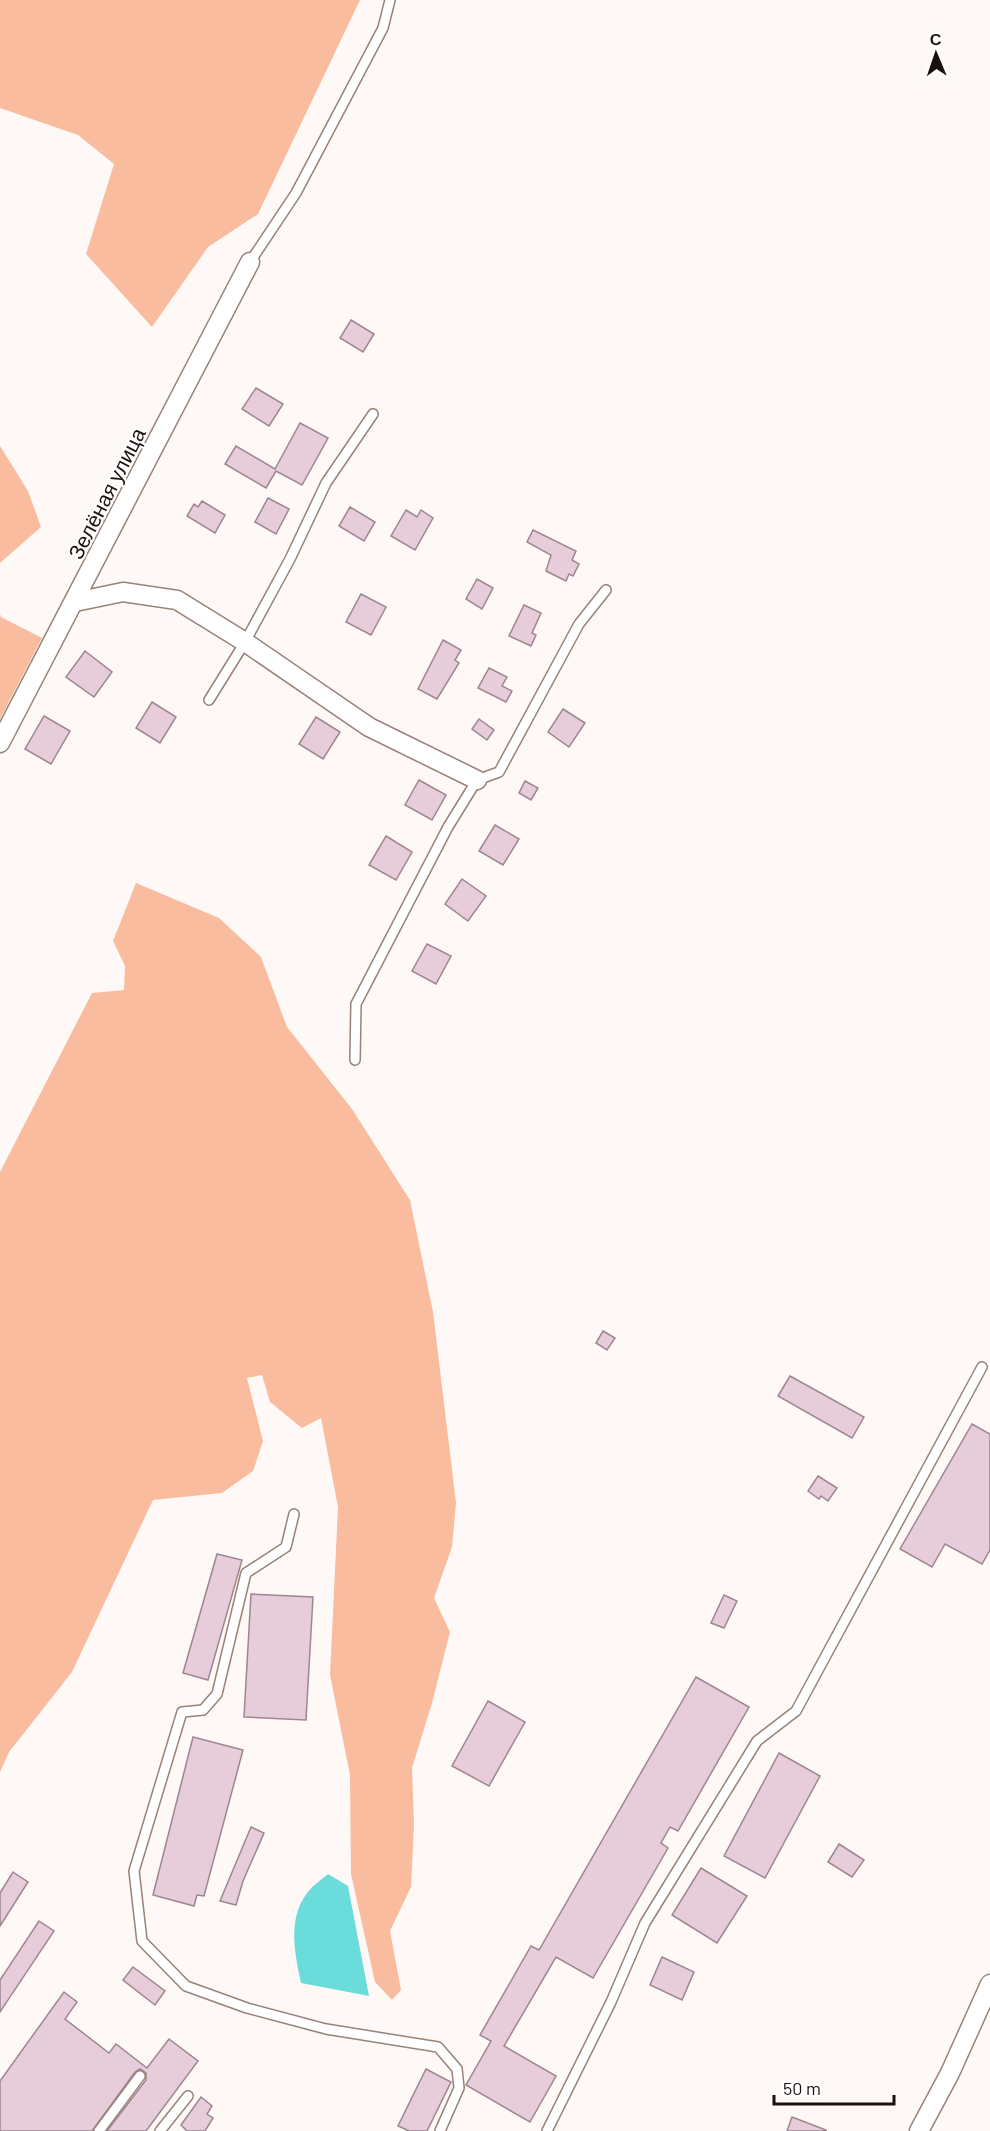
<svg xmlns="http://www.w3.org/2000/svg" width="990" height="2131" font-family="Barlow,sans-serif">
  <rect width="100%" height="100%" fill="#fef9f7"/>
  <g fill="#fabc9f">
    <polygon points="0,0 360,0 258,214 208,247 152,327 86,254 114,164 78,135 0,108"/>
    <polygon points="0,446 28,491 41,527 0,563"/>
    <polygon points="0,614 1,617 42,638 0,719"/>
    <polygon points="136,883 219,918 261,957 287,1027 352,1109 410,1200 433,1312 456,1503 452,1547 434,1598 450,1632 432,1703 412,1768 414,1825 411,1887 390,1931 401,1990 392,2000 375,1982 351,1874 350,1775 330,1675 338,1507 321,1418 302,1428 270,1402 262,1375 247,1378 263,1441 253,1471 222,1493 153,1500 72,1672 9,1752 0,1772 0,1172 92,993 124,990 125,966 113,941"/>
  </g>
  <path fill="#6bdcdc" d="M328 1874 348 1886 369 1996 301 1983C295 1953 287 1920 307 1893 312 1886 321 1880 328 1874Z"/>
  <g fill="#e7cdd9" stroke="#9d8591" stroke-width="1.5">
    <polygon points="351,320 374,334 363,352 340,338"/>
    <polygon points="256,388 283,404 269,426 242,409"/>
    <polygon points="300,423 328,438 302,485 276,471 266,488 225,464 236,446 275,469"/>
    <polygon points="268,498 289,509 276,534 255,522"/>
    <polygon points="202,501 225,515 215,533 187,516 194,504 198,507"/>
    <polygon points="350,507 375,522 364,541 339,526"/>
    <polygon points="406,510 417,517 421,510 433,518 415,550 391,536"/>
    <polygon points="533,530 576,551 572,560 579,564 573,576 569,574 566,581 546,571 551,555 527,542"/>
    <polygon points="477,579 493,588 482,609 466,599"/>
    <polygon points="361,594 386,607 371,635 346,622"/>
    <polygon points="524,605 541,613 532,633 536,635 531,646 509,636"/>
    <polygon points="443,640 461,650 455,660 459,663 437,699 418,689"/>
    <polygon points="85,651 112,672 94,697 66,677"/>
    <polygon points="489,668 507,677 502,686 512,691 506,702 478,688"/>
    <polygon points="152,702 176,717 160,743 136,728"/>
    <polygon points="563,709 585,723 569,747 548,732"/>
    <polygon points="44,716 70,731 51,764 25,749"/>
    <polygon points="316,717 340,732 323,759 299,744"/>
    <polygon points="479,719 494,730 487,740 472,729"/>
    <polygon points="419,780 446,795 432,820 405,805"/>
    <polygon points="525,781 538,788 531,800 519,793"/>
    <polygon points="495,825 519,839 503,865 479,851"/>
    <polygon points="386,836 412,852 396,880 369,865"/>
    <polygon points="462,879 486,896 468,921 445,904"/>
    <polygon points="427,944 451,956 436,984 412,971"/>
    <polygon points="603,1331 615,1338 607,1350 596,1343"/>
    <polygon points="790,1376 864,1417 852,1438 778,1396"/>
    <polygon points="972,1424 990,1434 990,1550 982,1564 945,1544 932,1567 900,1549"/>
    <polygon points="818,1476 837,1488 828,1501 821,1496 819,1499 808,1491"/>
    <polygon points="217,1554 242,1560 208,1680 183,1673"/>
    <polygon points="251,1594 313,1597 306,1720 244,1717"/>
    <polygon points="724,1595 737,1601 724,1628 711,1623"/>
    <polygon points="696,1677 749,1707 678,1831 670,1827 661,1843 668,1848 593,1978 556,1957 504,2046 556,2076 530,2122 466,2085 491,2041 480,2035 531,1946 539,1950"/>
    <polygon points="488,1701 525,1722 489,1786 452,1766"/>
    <polygon points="193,1737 243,1750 204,1896 197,1895 194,1906 153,1895"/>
    <polygon points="779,1753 820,1776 765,1878 724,1856"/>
    <polygon points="251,1827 264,1833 243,1881 236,1905 220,1901"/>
    <polygon points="839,1844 864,1860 852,1877 828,1862"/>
    <polygon points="701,1868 747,1896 717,1943 672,1915"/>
    <polygon points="13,1872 28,1882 0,1926 0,1893"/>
    <polygon points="39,1921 54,1931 0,2012 0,1980"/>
    <polygon points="662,1957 694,1972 682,2000 650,1985"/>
    <polygon points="133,1967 165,1991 155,2005 123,1980"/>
    <polygon points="64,1992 77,2002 65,2019 109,2053 116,2044 147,2068 169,2039 198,2061 146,2131 107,2131 146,2080 146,2073 140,2069 135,2072 92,2131 0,2131 0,2081"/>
    <polygon points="426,2069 451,2082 427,2131 409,2131 398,2126"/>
    <polygon points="201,2097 212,2106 207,2114 213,2118 205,2131 187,2131 181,2125"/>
    <polygon points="792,2117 826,2130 826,2131 787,2131"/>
  </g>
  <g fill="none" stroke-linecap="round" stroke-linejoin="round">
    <g stroke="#998277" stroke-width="12">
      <g id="service">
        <polyline points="250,262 296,193 383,28 390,0"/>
        <polyline points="209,700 245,642 290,559 326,483 373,414"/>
        <polyline points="355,1060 356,1004 448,827 477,780 499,772 579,624 606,590"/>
        <polyline points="294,1514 286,1547 246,1573 217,1694 203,1710 182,1712 134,1871 142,1941 186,1986 247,2008 326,2029 438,2047 457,2069 459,2088 440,2131"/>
        <polyline points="99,2131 140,2076"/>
        <polyline points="160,2131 188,2096"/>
        <polyline points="547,2131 611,2002 645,1923 757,1741 796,1711 982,1367"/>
      </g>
    </g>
    <g stroke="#998277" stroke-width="21">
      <g id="minor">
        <polyline points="75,602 123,592 177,600 245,642 369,727 477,780"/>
        <polyline points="0,743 250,262"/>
        <polyline points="919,2131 950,2073 990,1984"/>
      </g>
    </g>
    <use href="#service" stroke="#fff" stroke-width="9"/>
    <use href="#minor" stroke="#fff" stroke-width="18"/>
  </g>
  <g text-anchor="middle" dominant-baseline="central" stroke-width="4.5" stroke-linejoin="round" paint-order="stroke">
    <g font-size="21" fill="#1a110e" stroke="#fff">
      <text transform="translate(106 493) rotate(-63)">Зелёная улица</text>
    </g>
  </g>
  <g transform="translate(936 54) rotate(358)" stroke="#ffffff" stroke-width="4.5" paint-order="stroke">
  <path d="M0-4.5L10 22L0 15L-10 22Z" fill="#1a110e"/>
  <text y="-9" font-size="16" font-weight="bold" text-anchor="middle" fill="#1a110e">С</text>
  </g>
  <path d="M774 2095v9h120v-9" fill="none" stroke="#1a110e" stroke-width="3"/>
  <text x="783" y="2095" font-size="18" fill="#1a110e" stroke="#ffffff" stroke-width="4.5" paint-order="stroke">50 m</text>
</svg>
